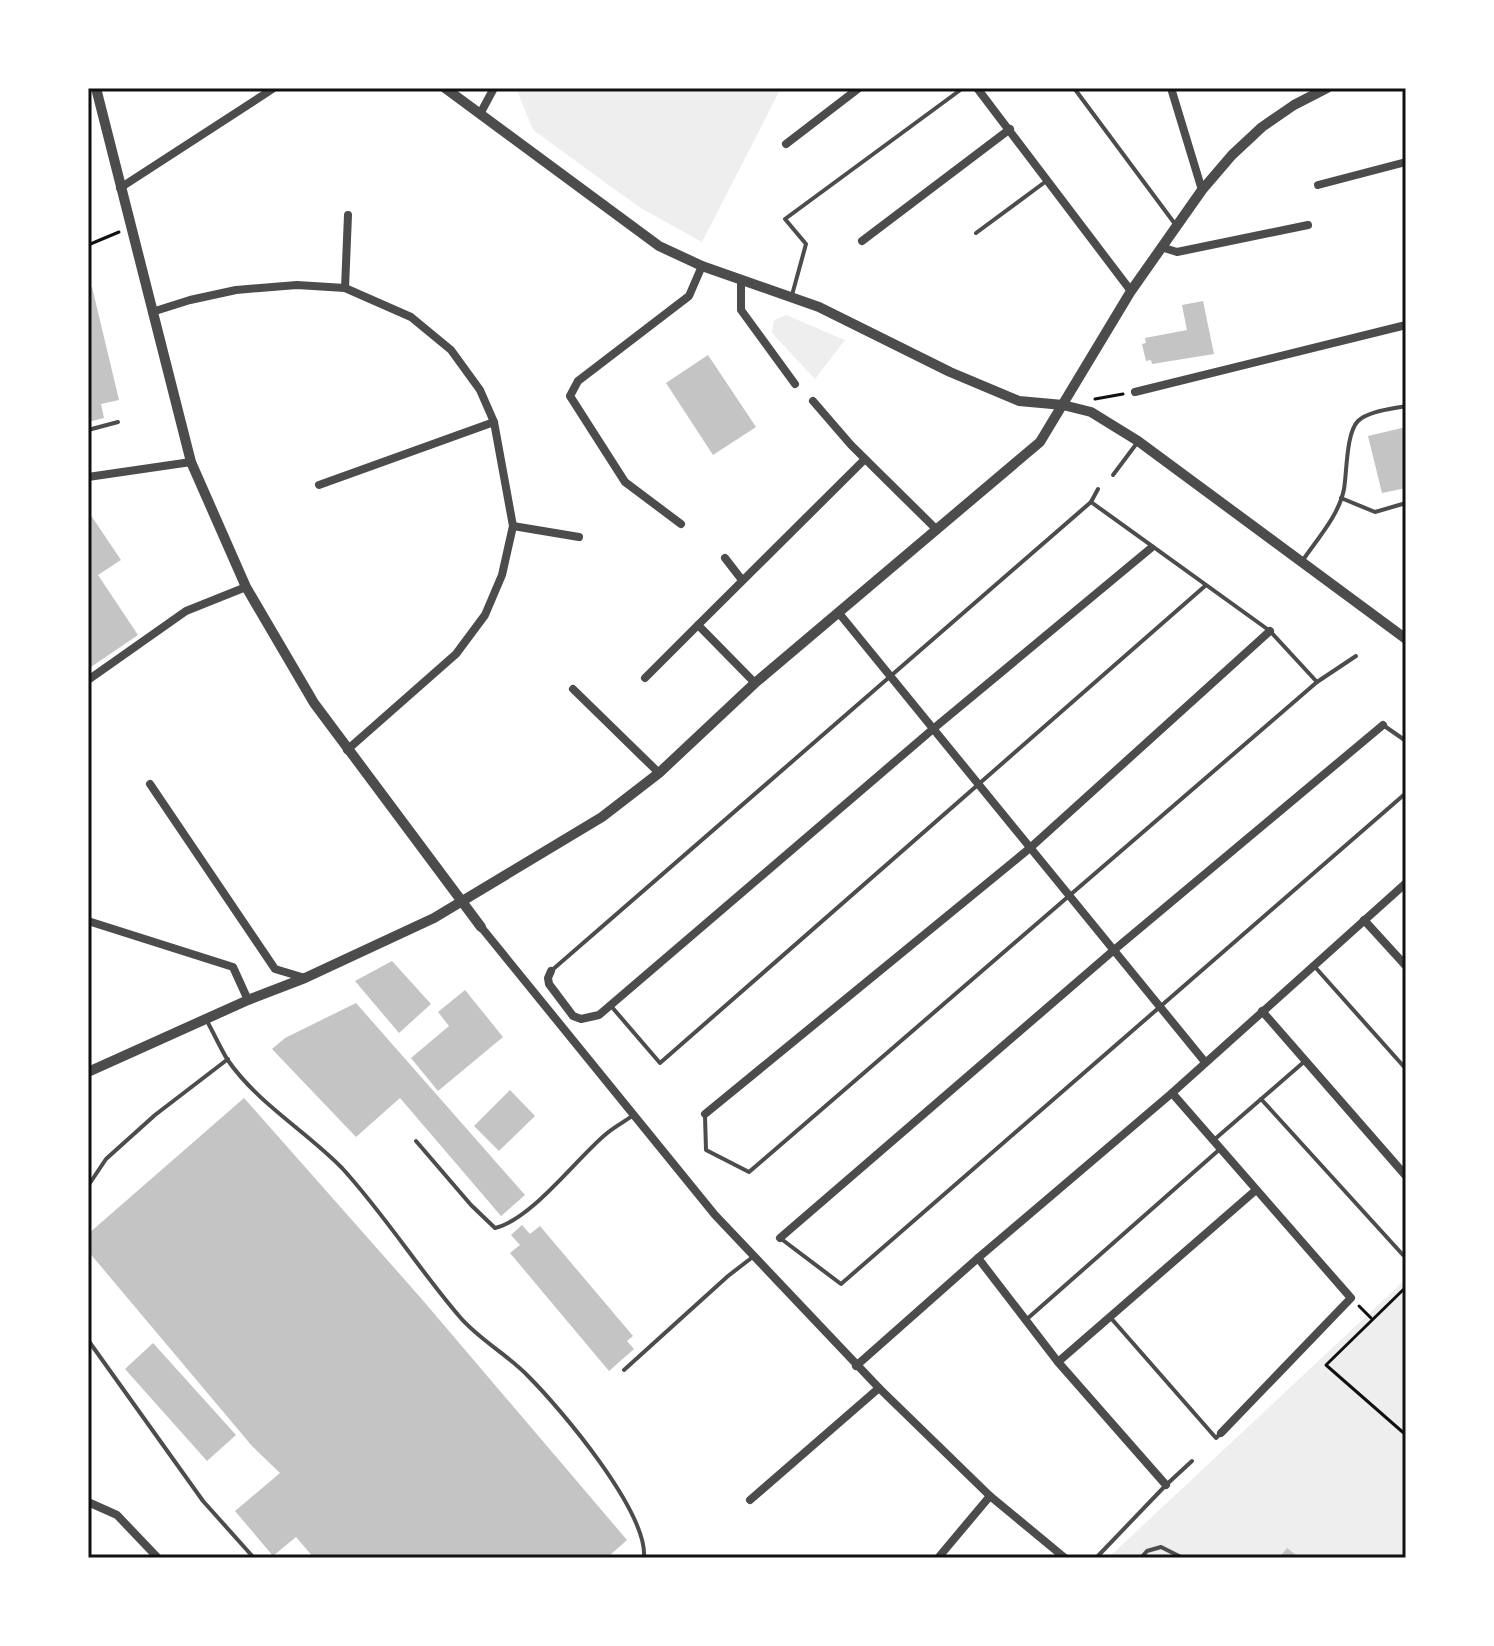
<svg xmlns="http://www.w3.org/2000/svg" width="1494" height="1646" font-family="Georgia,serif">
  <rect width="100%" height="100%" fill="#fff"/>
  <g fill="#eee">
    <polygon points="516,88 781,88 702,242 639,207 533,130"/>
    <polygon points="786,315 845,340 815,379 772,333 774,320"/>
    <polygon points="1406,1279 1406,1558 1108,1558"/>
  </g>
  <g fill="#c4c4c4">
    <polygon points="92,287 119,400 101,404 104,418 88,422 88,288"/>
    <polygon points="1203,301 1214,354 1152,364 1151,360 1146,361 1142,344 1146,343 1145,338 1187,330 1182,305"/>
    <polygon points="708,355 756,427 713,455 666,383"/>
    <polygon points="1406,427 1406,488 1382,493 1368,436"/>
    <polygon points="88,511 121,560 98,575 138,635 88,669"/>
    <polygon points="392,961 431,1004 399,1033 355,981"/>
    <polygon points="465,990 503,1037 438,1091 411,1058 449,1026 438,1012"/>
    <polygon points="356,1003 525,1195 501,1216 400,1098 356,1137 272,1049 285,1038"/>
    <polygon points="510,1090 535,1116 499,1151 474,1126"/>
    <polygon points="244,1098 420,1297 627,1540 609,1556 611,1558 314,1558 296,1537 273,1556 235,1511 280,1473 252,1446 88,1251 88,1234"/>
    <polygon points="522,1225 530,1234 540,1226 633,1336 627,1341 634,1349 609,1371 510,1253 520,1245 511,1235"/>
    <polygon points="153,1343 236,1435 207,1461 125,1369"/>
    <polygon points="1287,1548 1300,1558 1279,1558"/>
  </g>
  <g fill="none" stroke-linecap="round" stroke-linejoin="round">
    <g stroke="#111" stroke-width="3">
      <polyline points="88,245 119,232"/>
      <polyline points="1095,399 1123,394"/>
      <polyline points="1406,1287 1326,1365 1406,1435"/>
      <polyline points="1359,1306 1371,1318"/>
    </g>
    <g stroke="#4c4c4c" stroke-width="4">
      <polyline points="1074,88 1175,224"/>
      <polyline points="976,233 1045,182"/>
      <polyline points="792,295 806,244 785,219 963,88"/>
      <polyline points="88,430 118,422"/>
      <polyline points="1113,475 1137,443"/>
      <polyline points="1341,498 1375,512 1406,503"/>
      <path d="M1303 560C1318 538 1339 515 1344 489 1347 472 1346 433 1358 421 1368 411 1392 409 1406 406"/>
      <polyline points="1317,682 1356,656"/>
      <polyline points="1383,725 1406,741"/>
      <polyline points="1315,967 1406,1069"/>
      <polyline points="551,971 1091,502 1098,489"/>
      <polyline points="611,1006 660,1063 1205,586"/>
      <path d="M207 1021C214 1034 220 1047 227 1059 257 1103 306 1131 342 1168 385 1215 418 1268 459 1316 478 1339 507 1354 528 1376 561 1409 648 1512 644 1558"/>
      <polyline points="1261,1099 1403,1255"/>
      <polyline points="705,1116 706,1150 749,1172 1317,682 1270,631 1091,502"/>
      <polyline points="1215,1139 1305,1061"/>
      <path d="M416 1141 471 1205 495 1228C531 1220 576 1159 606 1134 614 1127 624 1122 632 1116"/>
      <polyline points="88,1186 106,1159 155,1115 228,1059"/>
      <polyline points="780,1238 841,1284 1406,793"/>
      <polyline points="1110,1317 1216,1438 1220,1434"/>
      <polyline points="1027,1319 1220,1149"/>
      <polyline points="88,1340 203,1501 254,1558"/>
      <polyline points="624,1370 728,1276 754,1256"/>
      <polyline points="1096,1558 1166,1485 1192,1461"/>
      <polyline points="1141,1558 1147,1551 1161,1547 1183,1558"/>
    </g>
    <g stroke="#4c4c4c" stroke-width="8">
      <polyline points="977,88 1131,291"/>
      <polyline points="1171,88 1202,190"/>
      <polyline points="480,114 494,88"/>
      <polyline points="786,144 859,88"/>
      <polyline points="1318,185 1406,162"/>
      <polyline points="120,188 274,88"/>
      <polyline points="862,241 1010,129"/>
      <polyline points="1161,247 1177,252 1308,225"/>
      <polyline points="741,280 741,310 795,384"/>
      <polyline points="345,288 348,215"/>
      <polyline points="152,312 190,300 236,290 297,285 345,288 411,317 451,350 480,390 494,422 513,526 502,575 485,615 456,654 347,750"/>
      <polyline points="1135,392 1406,325"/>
      <polyline points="813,401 851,445 936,529"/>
      <polyline points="88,477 191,462"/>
      <polyline points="319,485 494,422"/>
      <polyline points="681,524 625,482 570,396 578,381 689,296 702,266"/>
      <polyline points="513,526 579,537"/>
      <polyline points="725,558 742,580"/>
      <polyline points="838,612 1205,1062"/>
      <polyline points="645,678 698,625"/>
      <polyline points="88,680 186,611 246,587"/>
      <polyline points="755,683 698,625 865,459"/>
      <polyline points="573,689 659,773"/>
      <polyline points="150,784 275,969 305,978"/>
      <polyline points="1364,920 1406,966"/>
      <polyline points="88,921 233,967 248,1000"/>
      <polyline points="481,927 715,1215 879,1388 990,1496 1065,1558"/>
      <polyline points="551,971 548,978 549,984 573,1016 581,1019 599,1015 933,729 1151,548"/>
      <polyline points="1262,1011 1406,1176"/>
      <polyline points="1172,1093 1351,1298 1221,1433"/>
      <polyline points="705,1114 1030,848 1270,631"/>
      <polyline points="780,1238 1114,950 1383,725"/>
      <polyline points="978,1258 1058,1362 1166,1485"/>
      <polyline points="1058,1362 1256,1190"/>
      <polyline points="856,1366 978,1258 1172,1093 1406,883"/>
      <polyline points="750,1500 879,1388"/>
      <polyline points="88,1502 117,1515 158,1558"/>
      <polyline points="938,1558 990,1496"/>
    </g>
    <g stroke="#4c4c4c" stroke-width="10">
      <polyline points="96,88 191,462 246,587 314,703 481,927"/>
      <polyline points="445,88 659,246 702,266 819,307 950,372 1019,401 1063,405 1091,412 1138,441 1406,639"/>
      <polyline points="88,1072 248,1000 305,978 434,918 602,817 659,773 755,683 1040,442 1131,291 1202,190 1232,155 1262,127 1294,105 1327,88"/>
    </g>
  </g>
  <rect width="1494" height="1646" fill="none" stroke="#ffffff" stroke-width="180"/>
  <rect x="90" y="90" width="1314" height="1466" fill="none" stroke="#111" stroke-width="3"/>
</svg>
